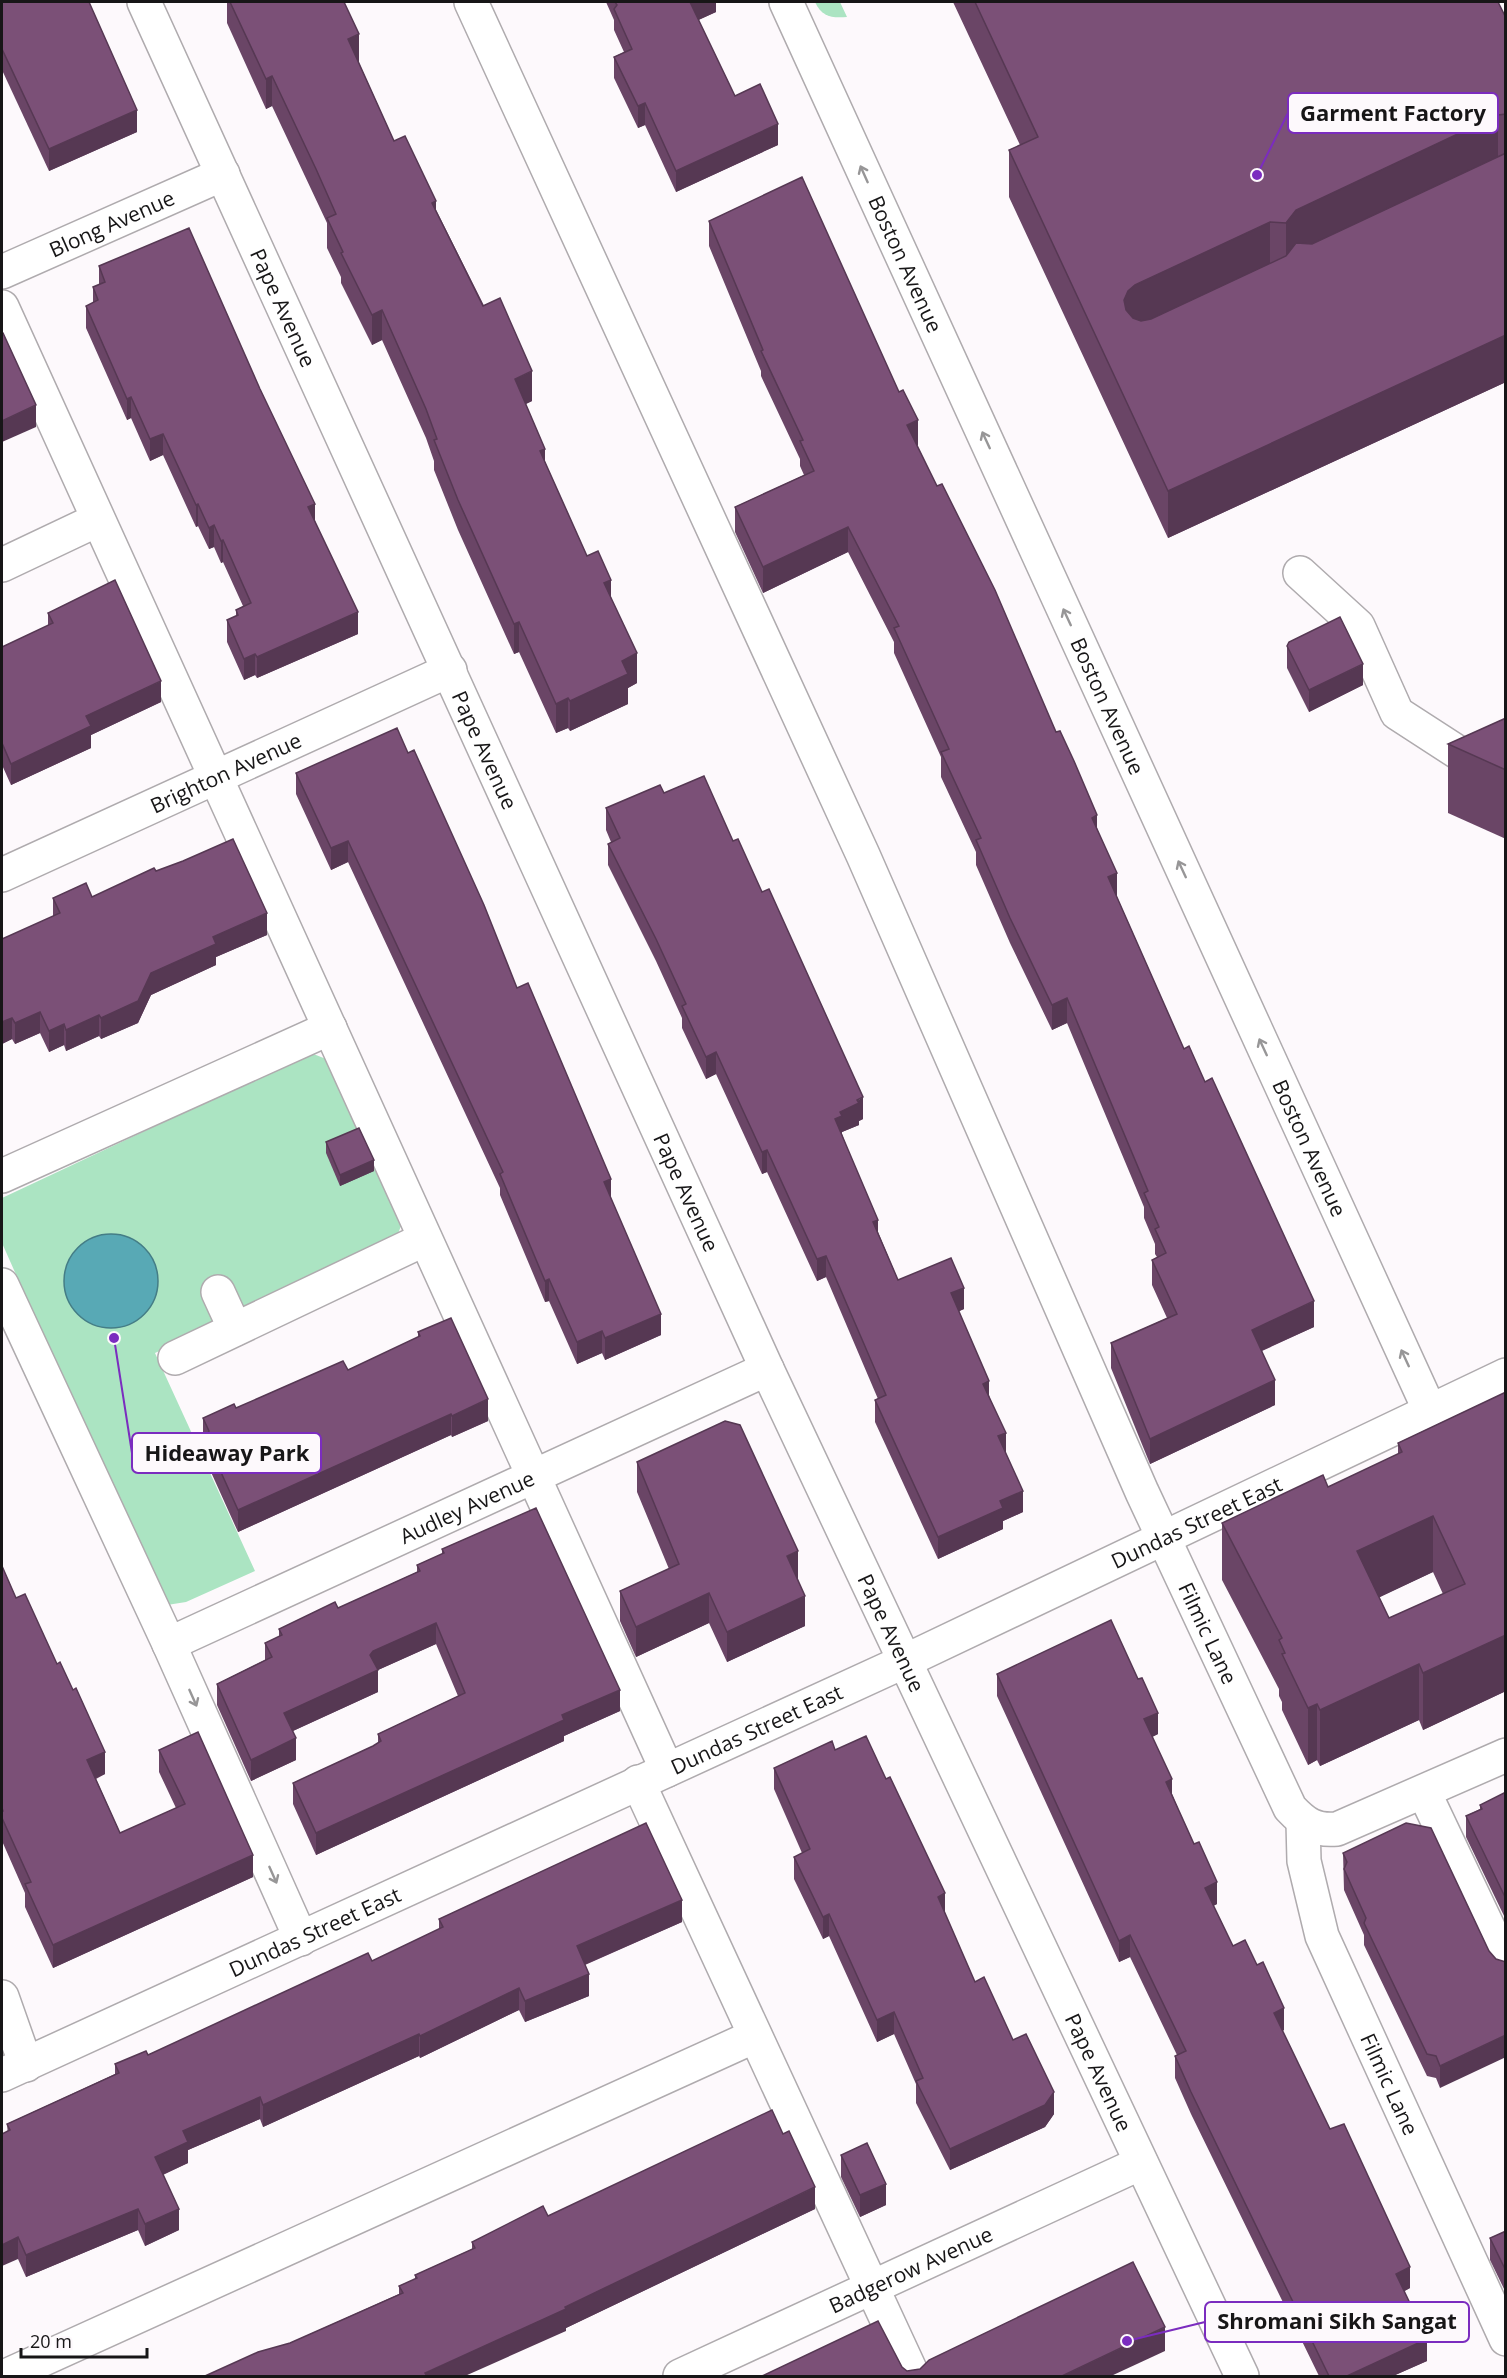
<svg xmlns="http://www.w3.org/2000/svg" width="1507" height="2378" font-family="'Open Sans',sans-serif">
  <rect width="100%" height="100%" fill="#fdf9fc"/>
  <g fill="#abe4c2">
    <path d="M815 2H840L847 17C831 18 822 17 815 2Z"/>
    <polygon points="311,1053 326,1059 402,1223 395,1242 155,1353 255,1571 186,1602 167,1605 149,1574 2,1243 2,1198"/>
  </g>
  <circle fill="#58a9b5" stroke="#447d86" stroke-width="1.5" cx="111" cy="1281" r="47"/>
  <g fill="none" stroke-linecap="round" stroke-linejoin="round">
    <g stroke="#afabae" stroke-width="36">
      <g id="minor">
        <path id="s1" d="M144 2 767 1369 1242 2376"/>
        <path id="s2" d="M471 2 863 855 1142 1492 1290 1808C1305 1824 1315 1831 1337 1829L1506 1755"/>
        <path id="s3" d="M786 2 1430 1411"/>
        <path id="s4" d="M2 272 223 174"/>
        <polyline points="2,307 667,1770"/>
        <polyline points="2,565 97,520"/>
        <polyline points="1300,573 1358,626 1397,713 1465,757 1506,738"/>
        <path id="s5" d="M2 875 450 670"/>
        <polyline points="2,1176 330,1028"/>
        <polyline points="2,1285 169,1644 301,1939"/>
        <polyline points="218,1292 235,1329"/>
        <polyline points="175,1358 425,1239"/>
        <path id="s6" d="M169 1644 767 1369"/>
        <polyline points="638,1782 913,2376"/>
        <polyline points="1424,1792 1506,1965"/>
        <path id="s7" d="M1303 1822 1304 1861 1322 1936 1506 2339"/>
        <polyline points="2,1997 26,2065"/>
        <path id="s8" d="M2 2075 903 1662 1506 1375"/>
        <polyline points="6,2376 755,2036"/>
        <path id="s9" d="M680 2376 1141 2163"/>
      </g>
    </g>
    <use href="#minor" stroke="#fff" stroke-width="33"/>
  </g>
  <g fill="#6a4566" fill-rule="evenodd">
    <polygon points="2,2 137,132 49,171 2,70"/>
    <polygon points="227,2 344,2 359,63 394,141 436,210 532,401 526,404 545,462 587,556 611,597 637,683 628,688 628,704 570,731 568,728 556,733 519,652 514,654 458,530 434,470 434,461 426,438 382,340 372,345 341,283 341,277 327,248 327,223 272,106 266,109 227,23"/>
    <polygon points="606,2 716,2 716,12 698,20 735,96 778,145 676,192 645,125 638,128 614,78 614,57 624,52 614,30 614,20"/>
    <polygon points="953,2 1498,2 1506,18 1506,382 1168,538 1009,197 1009,150 1020,145"/>
    <polygon points="709,221 918,445 917,446 1097,828 1117,897 1184,1049 1314,1327 1262,1351 1275,1405 1150,1464 1111,1368 1111,1343 1167,1318 1152,1285 1152,1260 1157,1257 1155,1254 1155,1244 1144,1218 1144,1207 1067,1023 1052,1030 1010,943 976,865 976,852 941,777 941,757 894,653 894,642 848,552 763,593 735,532 735,507 804,475 800,466 800,459 761,376 761,371 709,246"/>
    <polygon points="99,266 315,521 358,634 257,678 255,675 244,680 227,642 227,620 236,616 236,610 243,606 223,562 221,563 214,547 209,549 198,526 196,527 163,455 150,461 131,418 127,420 86,328 86,306 93,303 93,287 99,285"/>
    <polygon points="48,613 161,702 91,735 91,748 11,785 2,765 2,647 48,626"/>
    <polygon points="1287,646 1363,685 1309,712 1287,668"/>
    <polygon points="1506,718 1506,839 1448,813 1448,744"/>
    <polygon points="296,773 517,988 611,1199 661,1335 605,1360 602,1353 577,1364 549,1301 545,1302 500,1195 500,1188 348,862 331,870 296,794"/>
    <polygon points="664,793 733,841 863,1119 859,1121 859,1125 842,1132 842,1134 878,1232 898,1280 964,1309 959,1311 989,1395 1023,1512 1003,1521 1003,1529 938,1559 875,1422 875,1400 878,1399 826,1277 817,1281 767,1172 762,1174 716,1074 706,1079 682,1028 682,1018 656,961 608,865 608,844 611,842 606,830 606,808"/>
    <polygon points="156,871 267,935 216,957 216,965 151,995 138,1023 101,1039 99,1036 66,1051 64,1045 49,1052 40,1033 15,1044 12,1039 2,1044 53,916 53,898 92,897"/>
    <polygon points="326,1142 374,1171 340,1186 326,1153"/>
    <polygon points="418,1332 488,1421 452,1437 451,1435 238,1532 206,1461 206,1447 203,1440 203,1418 236,1408 348,1370 418,1337"/>
    <path d="M1506 1392V1691L1423 1730 1419 1720 1320 1766 1317 1760 1308 1765 1282 1710V1702L1279 1696V1689L1222 1580V1523L1328 1487 1398 1454V1443ZM1433 1572 1443 1594 1389 1618 1379 1597Z"/>
    <polygon points="637,1462 798,1580 805,1626 727,1662 709,1623 636,1657 620,1621 620,1591 669,1569 637,1492"/>
    <polygon points="442,1549 620,1711 564,1736 564,1741 316,1855 293,1804 293,1783 373,1746 378,1743 378,1734 458,1696 436,1644 378,1670 378,1692 293,1731 296,1760 251,1781 217,1705 217,1684 265,1660 265,1643 279,1637 279,1629 338,1608 417,1572 417,1565 442,1554"/>
    <polygon points="2,1566 16,1598 105,1774 96,1779 120,1833 176,1808 159,1772 159,1750 253,1877 53,1968 25,1907 25,1893 2,1841"/>
    <polygon points="997,1674 1158,1734 1152,1737 1172,1794 1217,1904 1213,1906 1233,1946 1284,2030 1282,2031 1330,2129 1410,2288 1404,2291 1427,2361 1393,2376 1319,2376 1191,2114 1175,2078 1175,2056 1177,2055 1130,1957 1119,1962 997,1696"/>
    <polygon points="835,1750 945,1914 975,1982 1013,2040 1054,2114 1045,2127 950,2170 916,2103 916,2084 894,2034 877,2042 829,1936 823,1939 794,1879 794,1857 802,1853 774,1789 774,1768"/>
    <polygon points="1506,1792 1506,1920 1466,1837 1466,1816 1480,1809 1480,1805"/>
    <polygon points="1343,1853 1489,1951 1440,2088 1436,2078 1427,2076 1364,1945 1364,1935 1344,1890"/>
    <polygon points="439,1919 682,1922 585,1965 589,1996 525,2022 519,2010 420,2058 419,2056 263,2127 260,2119 188,2150 188,2163 163,2175 179,2230 145,2246 138,2230 26,2277 18,2259 7,2124 115,2074 115,2064 148,2055 372,1961 439,1929"/>
    <polygon points="841,2155 886,2205 860,2217 841,2177"/>
    <polygon points="815,2209 566,2328 566,2331 290,2343 399,2294 399,2286 415,2279 415,2275 472,2249 472,2242 548,2216"/>
    <polygon points="1506,2231 1506,2293 1490,2260 1490,2238"/>
  </g>
  <g fill="#563853">
    <polygon points="690,2 716,2 716,12 690,24"/>
    <polygon points="359,34 359,64 348,39"/>
    <polygon points="272,76 272,106 266,109 266,79"/>
    <polygon points="645,103 645,125 638,128 638,106"/>
    <polygon points="137,110 137,132 49,171 49,149"/>
    <polygon points="1498,115 1498,162 1286,270 1286,223 1296,210"/>
    <polygon points="778,124 778,145 676,192 676,171"/>
    <polygon points="436,201 436,231 432,203"/>
    <polygon points="1270,222 1270,269 1128,338 1124,300 1128,291 1135,285"/>
    <polygon points="382,310 382,340 372,345 372,315"/>
    <polygon points="1506,335 1506,382 1168,538 1168,491"/>
    <polygon points="532,371 532,401 515,409 515,379"/>
    <polygon points="131,397 131,418 127,420 127,399"/>
    <polygon points="36,405 36,427 2,442 2,421"/>
    <polygon points="918,420 918,445 907,450 907,425"/>
    <polygon points="163,434 163,455 150,461 150,439"/>
    <polygon points="545,449 545,479 540,451"/>
    <polygon points="198,504 198,526 196,527 196,505"/>
    <polygon points="315,504 315,525 308,507"/>
    <polygon points="214,525 214,547 209,549 209,528"/>
    <polygon points="848,527 848,552 763,593 763,567"/>
    <polygon points="223,540 223,562 221,563 221,541"/>
    <polygon points="611,580 611,610 604,583"/>
    <polygon points="358,612 358,634 257,678 257,657"/>
    <polygon points="519,622 519,652 514,654 514,624"/>
    <polygon points="637,653 637,683 628,688 628,704 570,731 570,701 622,661"/>
    <polygon points="255,654 255,675 244,680 244,659"/>
    <polygon points="1363,664 1363,685 1309,712 1309,690"/>
    <polygon points="161,681 161,702 91,735 91,748 11,785 11,764 86,716"/>
    <polygon points="568,698 568,728 556,733 556,704"/>
    <polygon points="1097,815 1097,840 1092,818"/>
    <polygon points="348,841 348,862 331,870 331,848"/>
    <polygon points="1117,873 1117,898 1108,877"/>
    <polygon points="267,913 267,935 216,957 216,965 151,995 138,1023 101,1039 101,1018 151,973 213,937"/>
    <polygon points="1067,998 1067,1023 1052,1030 1052,1005"/>
    <polygon points="40,1012 40,1033 15,1044 15,1023"/>
    <polygon points="99,1015 99,1036 66,1051 66,1030"/>
    <polygon points="12,1018 12,1039 2,1044 2,1022"/>
    <polygon points="64,1024 64,1045 49,1052 49,1031"/>
    <polygon points="716,1052 716,1074 706,1079 706,1057"/>
    <polygon points="863,1097 863,1119 859,1121 859,1125 842,1132 842,1137 835,1119 840,1112"/>
    <polygon points="767,1150 767,1172 762,1174 762,1152"/>
    <polygon points="374,1160 374,1171 340,1186 340,1175"/>
    <polygon points="611,1179 611,1201 604,1182"/>
    <polygon points="878,1220 878,1241 873,1222"/>
    <polygon points="826,1256 826,1277 817,1281 817,1259"/>
    <polygon points="549,1279 549,1301 545,1302 545,1281"/>
    <polygon points="964,1288 964,1309 951,1315 951,1293"/>
    <polygon points="1314,1301 1314,1327 1252,1355 1252,1330"/>
    <polygon points="661,1314 661,1335 605,1360 605,1338"/>
    <polygon points="602,1331 602,1353 577,1364 577,1342"/>
    <polygon points="1275,1380 1275,1405 1150,1464 1150,1439"/>
    <polygon points="989,1381 989,1403 983,1384"/>
    <polygon points="488,1399 488,1421 452,1437 452,1416"/>
    <polygon points="451,1414 451,1435 238,1532 238,1510"/>
    <polygon points="1006,1433 1006,1454 998,1436"/>
    <polygon points="1023,1491 1023,1512 1003,1521 1003,1529 938,1559 938,1537 1000,1501"/>
    <polygon points="1433,1516 1433,1572 1357,1608 1357,1551"/>
    <polygon points="798,1551 798,1581 787,1556"/>
    <polygon points="709,1593 709,1623 636,1657 636,1627"/>
    <polygon points="805,1596 805,1626 727,1662 727,1632"/>
    <polygon points="436,1623 436,1644 378,1670 378,1692 284,1735 284,1713 370,1655 373,1651"/>
    <polygon points="1506,1635 1506,1691 1423,1730 1423,1673"/>
    <polygon points="1419,1664 1419,1720 1320,1766 1320,1710"/>
    <polygon points="620,1690 620,1711 564,1736 564,1741 316,1855 316,1833 562,1715"/>
    <polygon points="1317,1704 1317,1760 1308,1765 1308,1708"/>
    <polygon points="1158,1713 1158,1734 1144,1741 1144,1719"/>
    <polygon points="296,1738 296,1760 251,1781 251,1760"/>
    <polygon points="105,1752 105,1774 87,1782 87,1760"/>
    <polygon points="1172,1779 1172,1801 1166,1782"/>
    <polygon points="253,1855 253,1877 53,1968 53,1945"/>
    <polygon points="1217,1882 1217,1904 1205,1910 1205,1888"/>
    <polygon points="945,1893 945,1915 938,1897"/>
    <polygon points="682,1900 682,1922 577,1968 577,1946"/>
    <polygon points="829,1914 829,1936 823,1939 823,1917"/>
    <polygon points="1130,1935 1130,1957 1119,1962 1119,1941"/>
    <polygon points="589,1974 589,1996 525,2022 525,2001"/>
    <polygon points="519,1988 519,2010 420,2058 420,2036"/>
    <polygon points="1284,2008 1284,2030 1274,2035 1274,2013"/>
    <polygon points="894,2012 894,2034 877,2042 877,2020"/>
    <polygon points="419,2034 419,2056 263,2127 263,2105"/>
    <polygon points="1506,2035 1506,2057 1440,2088 1440,2066"/>
    <polygon points="1054,2092 1054,2114 1045,2127 950,2170 950,2149"/>
    <polygon points="260,2097 260,2119 188,2150 188,2163 155,2178 155,2157 183,2131"/>
    <polygon points="886,2184 886,2205 860,2217 860,2195"/>
    <polygon points="815,2187 815,2209 566,2328 566,2331 465,2376 425,2376 425,2373 565,2307"/>
    <polygon points="138,2209 138,2230 26,2277 26,2255"/>
    <polygon points="179,2209 179,2230 145,2246 145,2224"/>
    <polygon points="18,2237 18,2259 2,2266 2,2245"/>
    <polygon points="1410,2267 1410,2288 1396,2296 1396,2274"/>
    <polygon points="1165,2327 1165,2351 1111,2376 1062,2376"/>
    <polygon points="1427,2339 1427,2361 1393,2376 1347,2376"/>
  </g>
  <g fill="#7b5077" stroke="#563853" stroke-width="1.5" fill-rule="evenodd">
    <polygon points="2,2 89,2 137,110 49,149 2,49"/>
    <polygon points="230,2 344,2 359,34 348,39 394,141 405,136 436,201 432,203 483,306 500,298 532,371 515,379 545,449 540,451 587,556 598,551 611,580 604,583 637,653 622,661 628,674 570,701 568,698 556,704 519,622 514,624 458,500 434,440 437,439 426,409 382,310 372,315 341,253 343,252 327,218 336,214 316,169 272,76 266,79"/>
    <polygon points="615,2 692,2 690,2 735,96 760,84 778,124 676,171 645,103 638,106 614,57 632,49 614,9 617,5"/>
    <polygon points="975,2 1498,2 1506,18 1506,114 1498,115 1296,210 1286,223 1270,222 1135,285 1128,291 1124,300 1126,310 1133,318 1141,321 1151,319 1286,256 1296,243 1312,244 1506,153 1506,335 1168,491 1009,150 1038,137"/>
    <polygon points="802,177 899,392 903,390 918,420 907,425 937,486 942,484 995,590 1056,732 1060,731 1074,761 1097,815 1092,818 1117,873 1108,877 1184,1049 1189,1046 1205,1082 1212,1078 1314,1301 1252,1330 1275,1380 1150,1439 1111,1343 1177,1314 1152,1260 1166,1253 1155,1229 1159,1227 1144,1193 1148,1191 1067,998 1052,1005 1010,918 976,840 981,838 941,752 949,749 894,628 899,626 848,527 763,567 735,507 814,471 800,441 803,440 761,351 763,350 709,221"/>
    <polygon points="189,228 260,389 315,504 308,507 358,612 257,657 255,654 244,659 227,620 238,615 236,610 251,603 223,540 221,541 214,525 209,528 198,504 196,505 163,434 150,439 131,397 127,399 86,306 98,300 93,287 105,282 99,266"/>
    <polygon points="2,333 3,333 36,405 2,421"/>
    <polygon points="115,580 161,681 86,716 91,726 11,764 2,743 2,647 53,623 48,613"/>
    <polygon points="1340,617 1363,664 1309,690 1287,646 1289,642"/>
    <polygon points="1506,718 1506,770 1448,744"/>
    <polygon points="397,728 408,753 414,750 484,905 517,988 528,983 611,1179 604,1182 661,1314 605,1338 602,1331 577,1342 549,1279 545,1281 500,1174 503,1172 348,841 331,848 296,773"/>
    <polygon points="704,776 733,841 738,839 762,892 769,889 863,1097 857,1100 859,1103 840,1112 842,1116 835,1119 878,1220 873,1222 898,1280 951,1258 964,1288 951,1293 989,1381 983,1384 1006,1433 998,1436 1023,1491 1000,1501 1003,1508 938,1537 875,1400 886,1395 826,1256 817,1259 767,1150 762,1152 716,1052 706,1057 682,1006 686,1004 656,939 608,844 620,838 606,808 660,785 664,793"/>
    <polygon points="233,839 267,913 213,937 216,944 151,973 138,1001 101,1018 99,1015 66,1030 64,1024 49,1031 40,1012 15,1023 12,1018 2,1022 2,939 60,913 53,898 86,883 92,897 154,868 156,871 183,861"/>
    <polygon points="359,1128 374,1160 340,1175 326,1142"/>
    <polygon points="451,1318 488,1399 452,1416 451,1414 238,1510 206,1439 209,1431 203,1418 234,1404 236,1408 343,1361 348,1370 420,1336 418,1332"/>
    <path d="M1506 1392V1635L1423 1673 1419 1664 1320 1710 1317 1704 1308 1708 1282 1654 1285 1653 1279 1640 1282 1638 1222 1523 1323 1475 1328 1487 1402 1452 1398 1443ZM1433 1516 1465 1584 1389 1618 1357 1551Z"/>
    <polygon points="725,1421 740,1425 798,1551 787,1556 805,1596 727,1632 709,1593 636,1627 620,1591 679,1564 637,1462"/>
    <polygon points="536,1508 620,1690 562,1715 564,1720 316,1833 293,1783 373,1746 381,1741 378,1734 465,1693 436,1623 373,1651 370,1655 378,1670 284,1713 296,1738 251,1760 217,1684 272,1657 265,1643 282,1635 279,1629 335,1602 338,1608 420,1571 417,1565 444,1553 442,1549"/>
    <polygon points="2,1566 16,1598 25,1594 57,1664 60,1662 73,1690 76,1688 105,1752 87,1760 120,1833 185,1804 159,1750 198,1732 253,1855 53,1945 25,1884 31,1882 2,1818 2,1812 3,1811 2,1808"/>
    <polygon points="1111,1620 1138,1679 1142,1678 1158,1713 1144,1719 1172,1779 1166,1782 1194,1844 1199,1842 1217,1882 1205,1888 1233,1946 1245,1940 1257,1965 1263,1962 1284,2008 1274,2013 1330,2129 1344,2124 1410,2267 1396,2274 1427,2339 1347,2376 1329,2376 1191,2092 1175,2056 1186,2051 1130,1935 1119,1941 997,1674"/>
    <polygon points="866,1736 886,1779 890,1777 945,1893 938,1897 975,1982 984,1977 1013,2040 1026,2034 1054,2092 1045,2105 950,2149 916,2081 923,2078 894,2012 877,2020 829,1914 823,1917 794,1857 810,1849 774,1768 832,1741 835,1750"/>
    <polygon points="1506,1792 1506,1899 1466,1816 1482,1809 1480,1805"/>
    <polygon points="646,1823 682,1900 577,1946 589,1974 525,2001 519,1988 420,2036 419,2034 263,2105 260,2097 183,2131 188,2142 155,2157 179,2209 145,2224 138,2209 26,2255 18,2237 2,2245 2,2134 10,2130 7,2124 119,2073 115,2064 146,2051 148,2055 368,1953 372,1961 443,1927 439,1919"/>
    <polygon points="1406,1823 1431,1828 1489,1951 1496,1959 1506,1962 1506,2035 1440,2066 1436,2056 1427,2054 1364,1923 1366,1918 1344,1869 1347,1862 1343,1853"/>
    <polygon points="772,2110 783,2134 789,2131 815,2187 565,2307 566,2309 425,2373 427,2376 205,2376 258,2352 290,2343 403,2293 399,2286 417,2278 415,2275 475,2248 472,2242 543,2206 548,2216"/>
    <polygon points="867,2143 886,2184 860,2195 841,2155"/>
    <polygon points="1506,2231 1506,2271 1490,2238"/>
    <polygon points="1133,2262 1165,2327 1062,2376 762,2376 878,2321 902,2367 907,2371 920,2369 929,2360"/>
  </g>
  <defs><path id="oneway-shaft" d="M-6 0H5M1.5-3L5.5 0L1.5 3" fill="none" stroke-width="1.6" stroke-linecap="round" stroke-linejoin="round" transform="scale(1.5)"/></defs>
  <g stroke="#979697">
    <use href="#oneway-shaft" transform="translate(864 174) rotate(-114)"/>
    <use href="#oneway-shaft" transform="translate(986 440) rotate(-115)"/>
    <use href="#oneway-shaft" transform="translate(1067 617) rotate(-115)"/>
    <use href="#oneway-shaft" transform="translate(1182 869) rotate(-115)"/>
    <use href="#oneway-shaft" transform="translate(1263 1047) rotate(-115)"/>
    <use href="#oneway-shaft" transform="translate(1405 1358) rotate(-115)"/>
    <use href="#oneway-shaft" transform="translate(193 1698) rotate(66)"/>
    <use href="#oneway-shaft" transform="translate(273 1875) rotate(66)"/>
  </g>
  <g text-anchor="middle" dominant-baseline="central" stroke-width="6" stroke-linejoin="round" paint-order="stroke">
    <g font-size="21" fill="#171617" stroke="#fdf9fc">
      <text stroke="none"><textPath href="#s4" startOffset="120">Blong Avenue</textPath></text>
      <text stroke="none"><textPath href="#s3" startOffset="288">Boston Avenue</textPath></text>
      <text stroke="none"><textPath href="#s1" startOffset="336">Pape Avenue</textPath></text>
      <text stroke="none"><textPath href="#s3" startOffset="774">Boston Avenue</textPath></text>
      <text stroke="none"><textPath href="#s1" startOffset="822">Pape Avenue</textPath></text>
      <text stroke="none"><textPath href="#s5" startOffset="246">Brighton Avenue</textPath></text>
      <text stroke="none"><textPath href="#s3" startOffset="1260">Boston Avenue</textPath></text>
      <text stroke="none"><textPath href="#s1" startOffset="1308">Pape Avenue</textPath></text>
      <text stroke="none"><textPath href="#s6" startOffset="328">Audley Avenue</textPath></text>
      <text stroke="none"><textPath href="#s8" startOffset="1316">Dundas Street East</textPath></text>
      <text stroke="none"><textPath href="#s1" startOffset="1794">Pape Avenue</textPath></text>
      <text stroke="none"><textPath href="#s2" startOffset="1790">Filmic Lane</textPath></text>
      <text stroke="none"><textPath href="#s8" startOffset="830">Dundas Street East</textPath></text>
      <text stroke="none"><textPath href="#s8" startOffset="344">Dundas Street East</textPath></text>
      <text stroke="none"><textPath href="#s1" startOffset="2280">Pape Avenue</textPath></text>
      <text stroke="none"><textPath href="#s7" startOffset="279">Filmic Lane</textPath></text>
      <text stroke="none"><textPath href="#s9" startOffset="254">Badgerow Avenue</textPath></text>
    </g>
  </g>
  <path fill="none" stroke="#7b2cbf" stroke-width="2" d="M1257 175L1288 113M114 1338L132 1453M1127 2341L1205 2322"/>
  <g fill="#7b2cbf" stroke="#fdf9fc" stroke-width="2">
    <circle cx="1257" cy="175" r="6"/>
    <circle cx="114" cy="1338" r="6"/>
    <circle cx="1127" cy="2341" r="6"/>
  </g>
  <g fill="#fdf9fc" stroke="#7b2cbf" stroke-width="2">
    <rect x="1288" y="93" width="210" height="40" rx="6"/>
    <rect x="132" y="1433" width="189" height="40" rx="6"/>
    <rect x="1205" y="2302" width="264" height="40" rx="6"/>
  </g>
  <g font-size="22" text-anchor="middle" font-weight="bold" fill="#171617">
    <text x="1393" y="121">Garment Factory</text>
    <text x="227" y="1461">Hideaway Park</text>
    <text x="1337" y="2329">Shromani Sikh Sangat</text>
  </g>
  <rect width="1507" height="2378" fill="none" stroke="#171617" stroke-width="6"/>
  <path d="M21 2348v9h126v-9" fill="none" stroke="#171617" stroke-width="3"/>
  <text x="30" y="2348" font-size="18" fill="#171617" stroke="#fdf9fc" stroke-width="4.5" paint-order="stroke">20 m</text>
</svg>
